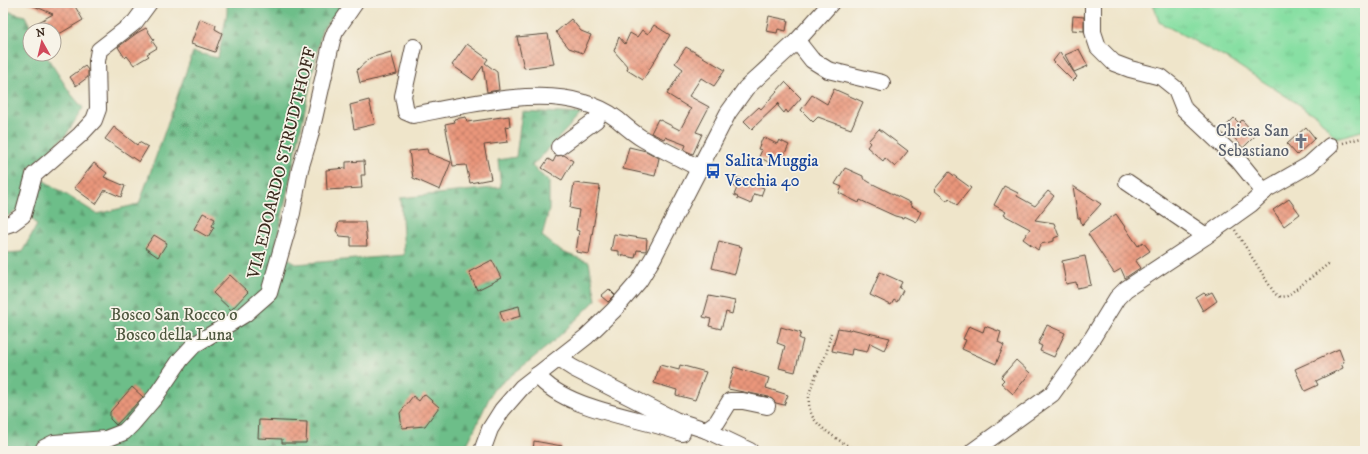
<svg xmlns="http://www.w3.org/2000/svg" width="1368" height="454" font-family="'IM FELL DW Pica',serif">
  <defs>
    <pattern id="grass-tufts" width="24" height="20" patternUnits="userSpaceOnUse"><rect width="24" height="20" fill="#87dfa3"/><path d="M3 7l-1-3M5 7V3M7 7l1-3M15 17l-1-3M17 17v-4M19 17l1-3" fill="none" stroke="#75c08c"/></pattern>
    <pattern id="forest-firs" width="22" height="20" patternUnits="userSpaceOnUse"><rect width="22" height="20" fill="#6dbe89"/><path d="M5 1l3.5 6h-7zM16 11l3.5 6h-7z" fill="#5b9b6f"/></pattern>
    <pattern id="building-cross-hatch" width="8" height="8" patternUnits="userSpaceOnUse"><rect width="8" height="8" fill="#ea967c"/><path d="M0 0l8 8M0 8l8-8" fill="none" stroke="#bf7b65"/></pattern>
  </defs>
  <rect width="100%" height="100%" fill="#f7f3e8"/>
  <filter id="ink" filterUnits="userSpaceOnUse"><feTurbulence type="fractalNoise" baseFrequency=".025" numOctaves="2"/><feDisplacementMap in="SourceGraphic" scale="8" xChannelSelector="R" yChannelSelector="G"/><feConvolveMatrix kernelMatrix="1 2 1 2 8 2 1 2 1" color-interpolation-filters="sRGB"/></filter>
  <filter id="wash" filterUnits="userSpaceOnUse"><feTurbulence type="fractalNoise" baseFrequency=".012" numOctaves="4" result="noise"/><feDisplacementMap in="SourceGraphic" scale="16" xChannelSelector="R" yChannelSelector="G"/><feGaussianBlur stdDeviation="0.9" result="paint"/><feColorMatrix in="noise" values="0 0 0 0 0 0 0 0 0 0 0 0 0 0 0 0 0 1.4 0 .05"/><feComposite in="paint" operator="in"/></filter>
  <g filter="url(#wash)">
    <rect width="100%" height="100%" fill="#efe5ca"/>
    <polygon fill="url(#grass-tufts)" stroke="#618460" points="1153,3 1365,3 1365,130 1336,138 1317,116 1231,61 1159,22"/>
    <polygon fill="url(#forest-firs)" stroke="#547454" points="227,3 345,3 322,29 275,249 296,264 404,255 401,198 501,187 498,160 516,157 522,111 581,114 532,166 549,182 549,210 542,236 562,252 589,262 596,300 553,342 493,390 464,451 3,451 3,253 22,252 37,225 32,218 16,211 3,219 3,10 25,16 32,30 30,30 30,54 45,54 71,94 83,108 66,135 27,170 97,214 139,204 193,52 218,58 227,13"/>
    <g id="blocks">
      <g fill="url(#building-cross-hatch)">
        <polygon points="27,3 73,3 83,20 54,37 54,30 43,30 39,22 53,14"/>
        <polygon points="769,16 788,20 786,31 778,29 777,33 766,31"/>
        <polygon points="1073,16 1084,17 1084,31 1072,30"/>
        <polygon points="200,19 216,25 215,29 222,33 215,52 191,44"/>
        <polygon points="571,19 581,31 591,35 583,53 569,48 556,32"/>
        <polygon points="654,25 670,35 643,80 627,70 628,67 614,51 619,37 625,44 630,33 637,37 642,30 648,34"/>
        <polygon points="146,28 154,40 152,41 157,48 147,54 149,56 134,65 127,56 125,58 118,47 137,33"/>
        <polygon points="548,34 554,64 524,68 517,37"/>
        <polygon points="467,44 488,59 485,63 497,72 499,90 487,92 483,66 473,80 452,65"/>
        <polygon points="686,47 725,70 714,86 701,78 689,96 709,107 696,132 702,134 693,154 684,150 686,145 665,137 664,139 651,133 658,119 680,130 691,109 667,94 683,69 675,63"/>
        <polygon points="1079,49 1088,66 1074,72 1065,55"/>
        <polygon points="391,52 397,74 360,83 357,70 370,58"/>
        <polygon points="1060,52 1077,77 1073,81 1053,61"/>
        <polygon points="85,66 88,70 88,77 76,86 70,77"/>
        <polygon points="785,82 801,98 788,113 786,110 784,113 778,106 779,103 752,129 744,121 759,107 761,109"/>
        <polygon points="834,89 863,102 851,129 818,117 813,122 801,110 812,95 827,104"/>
        <polygon points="369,100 375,124 354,129 350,105"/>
        <polygon points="509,116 510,126 505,127 508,142 484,145 491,179 470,183 466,165 453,166 445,124 455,122 454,119 466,117 467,122"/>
        <polygon points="1234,118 1239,123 1242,120 1256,135 1243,148 1225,127"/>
        <polygon points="114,127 137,145 139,142 148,147 139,162 105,139"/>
        <polygon points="1306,127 1315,138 1297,155 1287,144"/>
        <polygon points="879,129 908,151 895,167 885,158 883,161 867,147 870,143 868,141"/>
        <polygon points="763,137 777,144 779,140 789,145 780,163 772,159 770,163 759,157 762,150 758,149"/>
        <polygon points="629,147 646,151 659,158 655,176 623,169"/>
        <polygon points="427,149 428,153 451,162 440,190 413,178 409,151"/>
        <polygon points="564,155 573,161 562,180 542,168 548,159 553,162 556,156"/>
        <polygon points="364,161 365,175 361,175 362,188 327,190 326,170 346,168 346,162"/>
        <polygon points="94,163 107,173 104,177 125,186 121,197 105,190 96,204 74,188"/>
        <polygon points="845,168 863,176 863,178 869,182 911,203 910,205 922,212 917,222 904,216 903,218 895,216 860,200 859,203 839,193 842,187 835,184"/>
        <polygon points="949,172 971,188 957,205 949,198 947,201 934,190"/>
        <polygon points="736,177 764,188 761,196 754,194 751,204 737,198 738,197 734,195 737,188 733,186"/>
        <polygon points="574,183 600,186 589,254 576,252 579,231 576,230 579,210 570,208"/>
        <polygon points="1004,186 1018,193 1017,196 1035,206 1048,191 1054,196 1035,220 1054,223 1059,236 1054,238 1054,241 1041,244 1038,250 1023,239 1030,229 1004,215 1006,212 994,205"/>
        <polygon points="1073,186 1101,204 1082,225 1080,218 1078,218"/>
        <polygon points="1289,199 1300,214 1284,226 1273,210"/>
        <polygon points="203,213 215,219 212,226 214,227 208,237 194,229"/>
        <polygon points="1116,214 1138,246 1143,242 1150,251 1135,261 1140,268 1125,278 1121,269 1114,273 1088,234"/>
        <polygon points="339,222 365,222 367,246 351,246 351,237 340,236 336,231"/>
        <polygon points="614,234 647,239 646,251 637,250 635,258 619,255 619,251 611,250"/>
        <polygon points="154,235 167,243 158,257 145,248"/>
        <polygon points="719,241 742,247 735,274 712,268"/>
        <polygon points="1085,256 1091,285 1077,288 1076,282 1066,284 1062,261"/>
        <polygon points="492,260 501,278 477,290 469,272"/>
        <polygon points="880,272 902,282 899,288 903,290 897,302 894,300 891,305 870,295"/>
        <polygon points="230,275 248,292 231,310 213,293"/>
        <polygon points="609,289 615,295 608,302 601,296"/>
        <polygon points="1212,292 1217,301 1203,311 1196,298 1204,293 1206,295"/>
        <polygon points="709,296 735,301 732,314 726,312 721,329 709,326 711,319 703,317"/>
        <polygon points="519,306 521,316 503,321 500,311"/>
        <polygon points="1047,325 1065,333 1054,357 1040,351 1042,346 1038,344"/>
        <polygon points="969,326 983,332 985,326 1001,332 998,342 1004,345 996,364 962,349 966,340 963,339"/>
        <polygon points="781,327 801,333 799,338 803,340 795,372 779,368 785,346 777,343"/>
        <polygon points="838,328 850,330 851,329 890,338 884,350 870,343 867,352 852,349 851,355 832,351"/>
        <polygon points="1339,349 1344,362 1341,363 1343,368 1316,381 1318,385 1305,391 1295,369"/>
        <polygon points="1016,360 1030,373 1013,394 1001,383 1004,380 1001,377"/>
        <polygon points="660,365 679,370 680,365 706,372 695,400 676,395 677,390 654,383"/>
        <polygon points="734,367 769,378 766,388 788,395 784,405 776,403 769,397 728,389"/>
        <polygon points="132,387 143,397 116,425 110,419 110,412"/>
        <polygon points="424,394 439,407 425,426 402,428 400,413 413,396 419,401"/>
        <polygon points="259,420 307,422 306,443 282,443 282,439 258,438"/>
        <polygon points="534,441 562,446 562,451 533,451"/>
      </g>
    </g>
  </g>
  <g filter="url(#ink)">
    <use href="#blocks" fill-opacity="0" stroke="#564638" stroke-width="1"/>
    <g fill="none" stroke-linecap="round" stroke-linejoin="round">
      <g stroke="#564638" stroke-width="18">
        <g id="minor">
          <polyline points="1093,3 1093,32 1098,47 1114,63 1130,69 1161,77 1176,89 1184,109 1238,160 1264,192"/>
          <polyline points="797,41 812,60 828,70 882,83"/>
          <path d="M414 47 403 96 406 112 413 115C461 106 537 87 584 103 595 106 608 112 617 119 625 126 634 134 643 139 662 150 681 158 700 169"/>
          <polyline points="559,147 596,120 601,110"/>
          <polyline points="1127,182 1206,236"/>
          <polyline points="3,226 12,223 23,215 34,175 80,135 94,120 98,109 97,61 99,50 135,22 149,3"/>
          <polyline points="559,359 573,368 675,420 706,430 750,451"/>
          <path d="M537 375C566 411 641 417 682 433"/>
          <polyline points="706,430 717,422 730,401 743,401 767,406"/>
          <polyline points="44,448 54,443 106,439 124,432 132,424 155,397 181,359 194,345 245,314 269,293 292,213 300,169 310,136 332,40 335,32 355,3"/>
          <polyline points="482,451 490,429 502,410 522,387 586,337 614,310 639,281 653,258 728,113 746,88 797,41 831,3"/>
          <polyline points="973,451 1052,394 1093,337 1117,298 1126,289 1206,236 1251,204 1267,189 1309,165 1330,146"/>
        </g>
      </g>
      <g stroke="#564638" stroke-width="2.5" stroke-dasharray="1 3" stroke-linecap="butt">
        <polyline points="1343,143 1365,137"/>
        <polyline points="1235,230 1275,294 1280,297 1287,296 1331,262"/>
        <path d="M831 333C829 340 828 348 826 354 819 373 803 392 811 413 815 427 844 443 856 451"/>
      </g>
      <use href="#minor" stroke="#fff" stroke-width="16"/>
    </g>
  </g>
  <defs>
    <g id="church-bare" transform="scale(1.2)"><path d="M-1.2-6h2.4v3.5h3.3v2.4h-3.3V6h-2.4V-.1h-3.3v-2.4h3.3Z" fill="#6b7280" stroke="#f7f3e8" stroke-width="2.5" paint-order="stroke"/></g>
    <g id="bus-bare" transform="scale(1.2)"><path d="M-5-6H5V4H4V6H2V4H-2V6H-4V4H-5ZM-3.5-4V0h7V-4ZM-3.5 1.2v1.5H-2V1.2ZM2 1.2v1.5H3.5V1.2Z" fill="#1a4fb4" stroke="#f7f3e8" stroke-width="2.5" paint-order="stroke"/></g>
  </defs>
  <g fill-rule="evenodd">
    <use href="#church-bare" x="1301" y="141"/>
    <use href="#bus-bare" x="713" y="171"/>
  </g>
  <g text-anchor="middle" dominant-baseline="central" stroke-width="3.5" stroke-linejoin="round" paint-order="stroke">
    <g font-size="17" fill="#5b616d" stroke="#f7f3e8" text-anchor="end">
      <text x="1289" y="131">Chiesa San<tspan x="1289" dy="20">Sebastiano</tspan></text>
    </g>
    <g font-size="17" fill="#164399" stroke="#f7f3e8" text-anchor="start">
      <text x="725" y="161">Salita Muggia<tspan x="725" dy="20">Vecchia 40</tspan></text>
    </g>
    <g font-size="17" fill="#3b2a1e" stroke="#f7f3e8">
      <text transform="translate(282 163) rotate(-76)">VIA EDOARDO STRUDTHOFF</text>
    </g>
    <g font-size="17" fill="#4e573f" stroke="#f7f3e8">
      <text x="174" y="315">Bosco San Rocco o<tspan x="174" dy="20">Bosco della Luna</tspan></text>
    </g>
  </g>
  <rect width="1368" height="454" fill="none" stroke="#f7f3e8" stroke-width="16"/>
  <g transform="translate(42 42) rotate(352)"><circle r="19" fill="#f7f3e8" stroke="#aca397"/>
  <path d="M0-3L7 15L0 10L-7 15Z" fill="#d1495b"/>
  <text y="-6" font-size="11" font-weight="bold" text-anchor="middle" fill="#3b2a1e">N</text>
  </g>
</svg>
